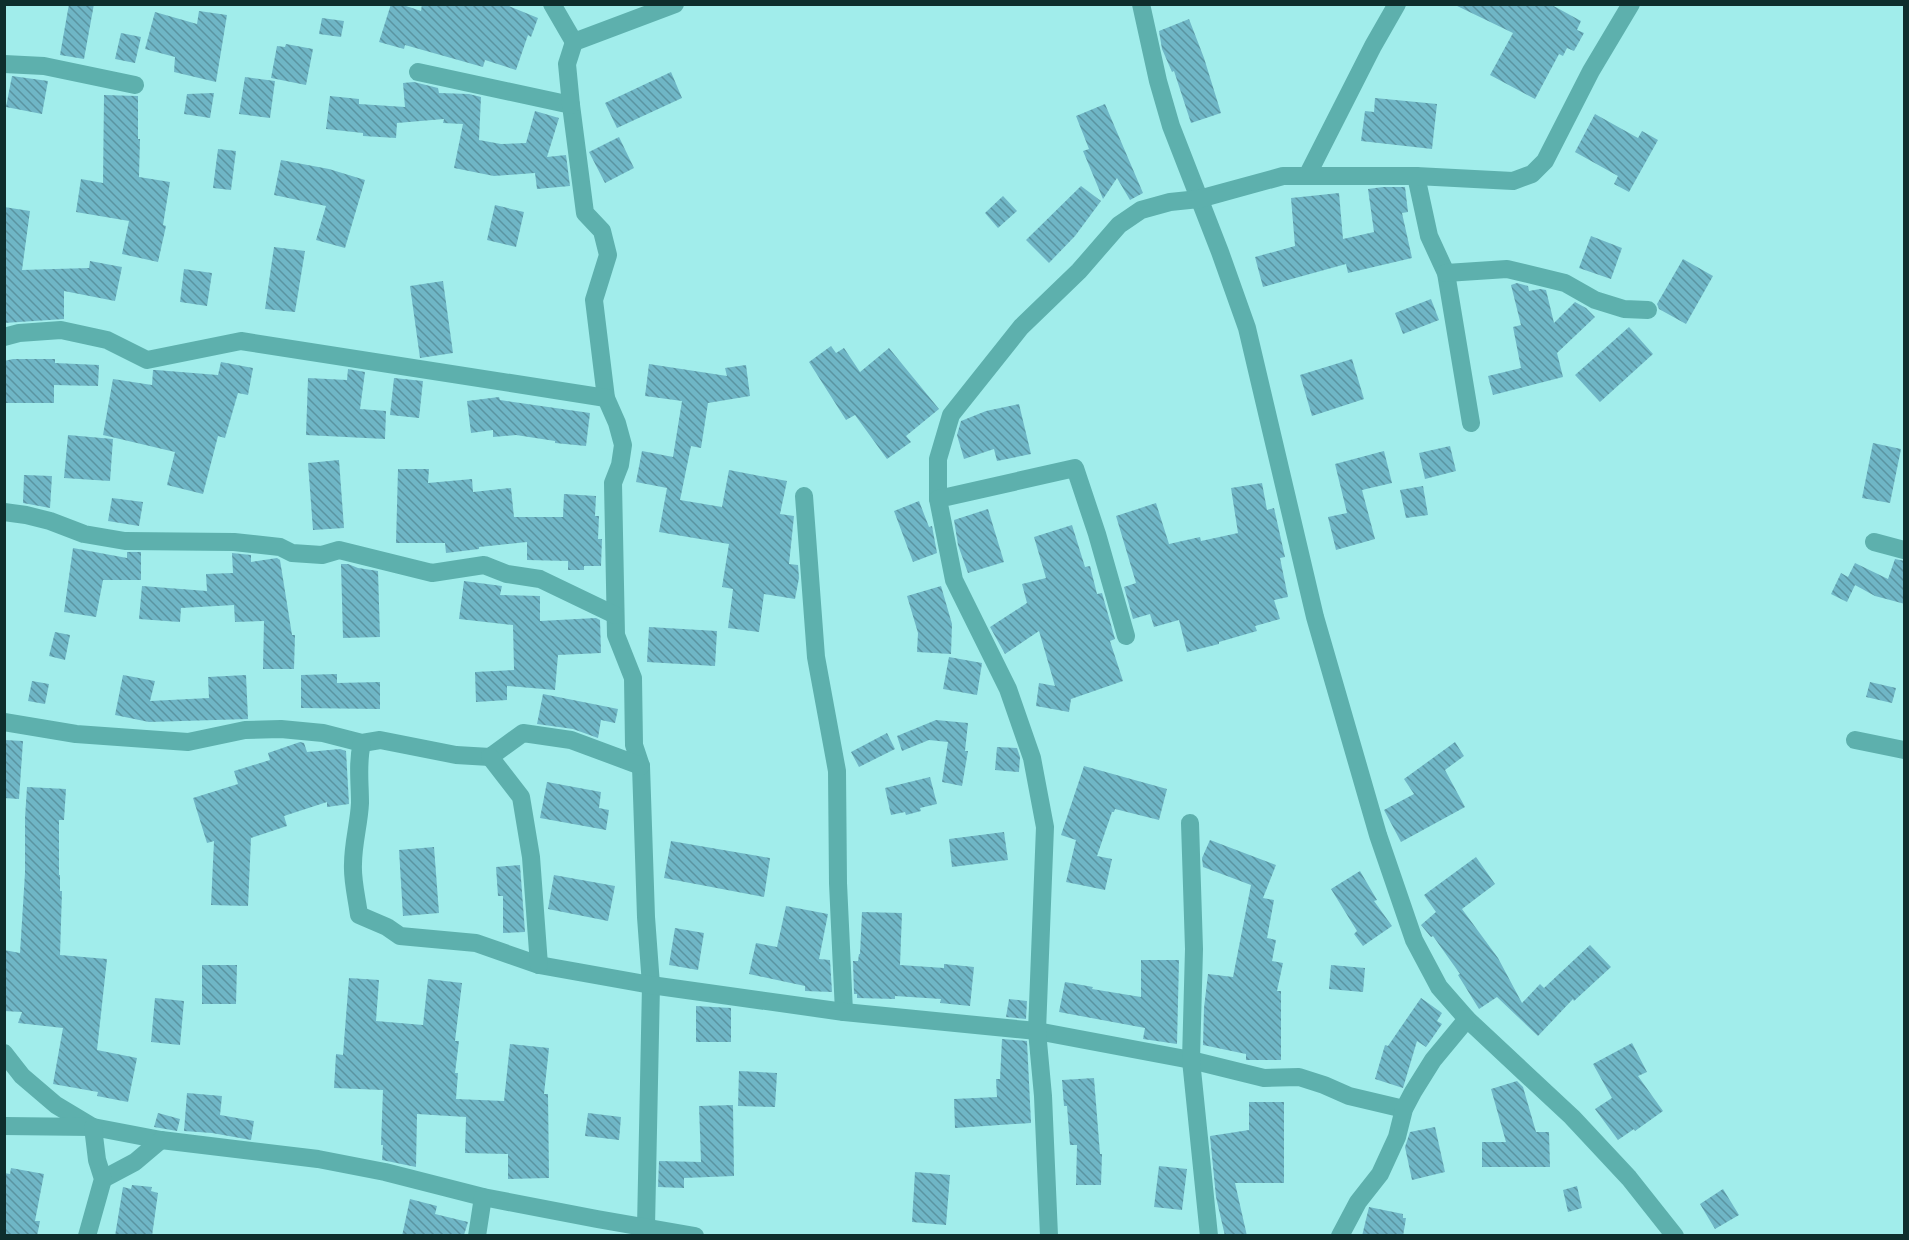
<svg xmlns="http://www.w3.org/2000/svg" width="1909" height="1240" font-family="'Work Sans',sans-serif">
  <defs>
    <pattern id="building-back-hatch" width="6" height="6" patternUnits="userSpaceOnUse" patternTransform="scale(1.5)"><rect width="6" height="6" fill="#6fb6c6"/><path d="M-1 5l2 2M0 0l6 6M5-1l2 2" fill="none" stroke="#5a94a1"/></pattern>
  </defs>
  <rect width="100%" height="100%" fill="#a1edeb"/>
  <g fill="url(#building-back-hatch)">
    <polygon points="69,4 94,4 84,59 60,55"/>
    <polygon points="391,4 400,4 421,11 422,4 504,4 538,18 531,37 528,35 516,70 485,60 483,67 405,45 404,49 379,42"/>
    <polygon points="1453,4 1550,4 1581,21 1577,30 1584,33 1574,51 1567,48 1563,56 1559,54 1535,99 1490,75 1513,33"/>
    <polygon points="199,11 227,15 216,82 174,72 175,57 145,49 155,12 197,24"/>
    <polygon points="322,18 344,21 341,37 319,34"/>
    <polygon points="1189,19 1204,58 1221,113 1191,123 1174,71 1172,72 1162,49 1159,31"/>
    <polygon points="121,33 141,37 135,63 115,59"/>
    <polygon points="286,44 313,49 306,85 271,78 277,46 285,47"/>
    <polygon points="671,72 682,98 617,128 605,103"/>
    <polygon points="12,76 48,81 42,114 6,107"/>
    <polygon points="245,77 275,81 270,118 239,114"/>
    <polygon points="414,82 438,88 439,93 469,94 481,97 479,140 501,144 526,143 535,111 559,118 547,157 566,155 570,186 537,189 535,173 494,176 454,168 463,124 443,123 444,119 397,123 396,138 363,136 363,133 326,129 330,96 359,99 359,104 405,107 403,83"/>
    <polygon points="214,93 210,118 184,114 187,94"/>
    <polygon points="104,95 138,96 138,139 140,139 139,177 170,182 163,225 166,226 158,262 122,254 129,221 76,212 81,179 103,183"/>
    <polygon points="1375,98 1437,104 1432,149 1361,141 1365,111 1374,112"/>
    <polygon points="1105,104 1143,193 1130,200 1117,178 1103,199 1083,151 1089,149 1076,116"/>
    <polygon points="1595,114 1638,138 1642,131 1658,140 1629,192 1614,184 1618,176 1575,152"/>
    <polygon points="619,137 634,168 605,183 589,152"/>
    <polygon points="218,149 236,151 231,190 213,188"/>
    <polygon points="281,160 329,169 365,180 345,248 316,240 326,206 274,195"/>
    <polygon points="1081,186 1101,201 1075,236 1049,263 1026,240"/>
    <polygon points="1383,187 1405,187 1408,212 1402,213 1412,258 1348,273 1346,264 1263,287 1255,257 1295,246 1291,198 1339,193 1343,239 1374,232 1368,189"/>
    <polygon points="1003,196 1017,211 998,228 985,213"/>
    <polygon points="495,205 524,212 516,247 487,240"/>
    <polygon points="4,207 30,211 22,270 89,268 90,261 122,267 115,301 64,291 64,319 4,323"/>
    <polygon points="1591,236 1622,248 1611,279 1579,268"/>
    <polygon points="274,247 305,251 295,312 265,309"/>
    <polygon points="1683,259 1713,276 1686,324 1659,309 1657,304"/>
    <polygon points="184,269 212,273 207,306 180,302"/>
    <polygon points="443,281 453,353 420,358 410,286"/>
    <polygon points="1517,283 1528,286 1529,291 1540,289 1546,290 1554,323 1575,302 1586,308 1595,317 1557,353 1563,377 1493,395 1488,376 1521,368 1513,327 1521,325 1511,285"/>
    <polygon points="1431,299 1439,320 1403,334 1395,313"/>
    <polygon points="1629,327 1653,354 1600,402 1575,375"/>
    <polygon points="831,346 836,353 844,348 860,372 889,348 939,409 906,436 911,442 887,459 855,415 846,420 809,362"/>
    <polygon points="13,359 55,359 55,363 99,365 98,386 54,385 54,403 4,403 4,361"/>
    <polygon points="1352,359 1364,399 1312,416 1300,375"/>
    <polygon points="221,362 253,368 248,395 238,393 225,438 218,436 203,494 167,485 175,452 103,435 113,379 152,385 153,370 156,370 218,375"/>
    <polygon points="649,364 727,376 725,368 746,365 750,396 708,403 701,448 691,446 680,500 722,507 729,470 787,481 780,514 794,516 789,564 798,565 799,578 795,599 764,594 759,632 728,628 733,589 722,587 729,544 659,532 667,488 636,482 642,451 673,457 682,401 645,396"/>
    <polygon points="348,369 365,372 360,409 386,411 385,439 306,435 308,378 347,380"/>
    <polygon points="394,378 423,381 419,418 390,415"/>
    <polygon points="499,397 500,400 590,413 586,446 555,443 555,441 516,435 493,437 493,430 471,433 467,401"/>
    <polygon points="1019,404 1031,454 997,461 994,449 964,459 957,435 961,421 986,411"/>
    <polygon points="68,435 113,439 110,481 64,478"/>
    <polygon points="1873,443 1901,449 1890,503 1862,498"/>
    <polygon points="1450,446 1456,471 1425,479 1419,453"/>
    <polygon points="1384,451 1392,483 1362,490 1375,539 1336,550 1328,517 1347,513 1335,464"/>
    <polygon points="339,460 344,528 313,530 308,463"/>
    <polygon points="398,469 429,469 428,483 472,479 473,492 511,488 514,517 563,517 564,494 596,496 595,516 599,516 598,539 602,539 601,566 584,566 584,570 568,570 568,561 527,560 527,542 479,547 479,549 446,553 445,543 396,543"/>
    <polygon points="24,475 52,476 50,508 23,503"/>
    <polygon points="1262,483 1267,510 1274,508 1285,557 1280,558 1288,597 1274,600 1280,619 1255,626 1257,631 1219,642 1219,644 1187,652 1179,620 1154,627 1150,614 1133,619 1124,587 1136,583 1116,516 1156,503 1169,544 1200,537 1201,541 1238,533 1231,488"/>
    <polygon points="1423,486 1428,515 1406,518 1400,490"/>
    <polygon points="112,498 143,502 139,526 108,521"/>
    <polygon points="919,501 929,527 932,526 937,553 913,562 894,511"/>
    <polygon points="988,509 1004,562 968,573 958,545 954,520"/>
    <polygon points="1072,525 1085,567 1090,566 1097,594 1102,593 1115,639 1110,641 1123,681 1071,699 1069,712 1036,706 1039,683 1055,686 1039,631 1005,654 990,627 1027,603 1022,584 1046,578 1034,537"/>
    <polygon points="73,548 127,558 127,552 141,552 141,580 103,580 96,617 64,612"/>
    <polygon points="232,553 251,555 251,562 277,558 280,560 292,635 295,635 294,669 263,669 264,621 235,622 234,605 181,608 180,622 139,619 142,586 207,591 206,574 233,573"/>
    <polygon points="1895,559 1905,561 1905,604 1875,596 1855,585 1847,602 1831,594 1841,573 1848,577 1855,563 1888,579"/>
    <polygon points="341,564 348,564 358,568 378,571 380,637 343,638"/>
    <polygon points="464,581 502,586 500,595 540,596 540,621 596,618 600,620 601,653 558,655 555,690 507,686 507,700 476,702 475,672 514,670 513,625 459,619"/>
    <polygon points="941,586 952,624 951,654 917,652 918,633 907,596"/>
    <polygon points="649,627 717,631 715,666 647,662"/>
    <polygon points="55,632 70,635 65,660 49,656"/>
    <polygon points="949,657 982,663 977,695 943,689"/>
    <polygon points="337,674 337,683 380,682 380,709 301,708 301,675"/>
    <polygon points="123,675 155,681 150,701 209,698 208,677 246,675 248,719 149,722 115,715"/>
    <polygon points="32,681 49,684 45,704 28,701"/>
    <polygon points="1870,682 1896,688 1892,703 1866,697"/>
    <polygon points="543,694 618,709 615,723 601,720 598,738 573,729 537,724"/>
    <polygon points="936,720 968,723 965,751 968,751 962,786 942,782 948,742 929,740 902,751 897,736"/>
    <polygon points="887,733 895,749 859,767 851,752"/>
    <polygon points="4,740 23,741 19,799 4,798"/>
    <polygon points="300,742 304,743 307,752 340,749 346,751 349,804 327,807 327,802 284,816 287,826 251,838 248,906 211,905 214,841 207,843 193,798 238,784 234,771 270,760 268,753"/>
    <polygon points="1455,742 1464,756 1445,770 1465,807 1401,842 1384,810 1414,794 1404,779"/>
    <polygon points="997,747 1017,748 1020,757 1019,772 995,770"/>
    <polygon points="1084,766 1167,789 1159,820 1115,809 1114,812 1112,812 1097,856 1112,859 1105,890 1066,882 1076,840 1061,835"/>
    <polygon points="930,777 937,804 920,808 921,811 906,815 905,812 891,815 885,788"/>
    <polygon points="547,782 601,792 599,808 609,810 606,830 540,818"/>
    <polygon points="27,787 66,789 64,820 59,820 59,875 60,875 60,891 62,891 60,955 107,959 97,1050 137,1058 128,1102 97,1096 98,1092 53,1084 63,1028 18,1023 22,1012 4,1011 4,950 20,953 25,873 25,818"/>
    <polygon points="1004,832 1008,860 952,867 949,839"/>
    <polygon points="1210,840 1276,865 1263,898 1274,900 1267,938 1276,940 1272,961 1283,963 1277,991 1281,991 1281,1060 1246,1060 1246,1054 1203,1045 1204,1008 1208,974 1233,977 1251,885 1203,867 1202,858"/>
    <polygon points="671,841 770,858 764,897 664,878"/>
    <polygon points="434,847 439,913 403,916 399,850"/>
    <polygon points="1476,857 1495,884 1462,909 1498,958 1522,1003 1540,984 1544,988 1590,945 1611,967 1574,1001 1573,999 1538,1036 1497,997 1479,1009 1458,975 1460,974 1433,936 1431,937 1421,925 1436,912 1424,895"/>
    <polygon points="520,865 525,932 503,933 503,896 498,896 496,867"/>
    <polygon points="1360,871 1377,900 1374,901 1392,926 1363,946 1354,934 1357,931 1331,889"/>
    <polygon points="554,875 615,886 608,921 548,909"/>
    <polygon points="786,906 828,914 819,959 830,960 832,992 805,991 805,986 749,974 756,943 777,947"/>
    <polygon points="862,912 902,913 900,965 944,968 944,964 974,967 970,1006 940,1003 941,999 895,996 895,999 857,998 857,994 854,994 853,961 858,961 859,954 860,954"/>
    <polygon points="675,928 704,933 698,970 669,965"/>
    <polygon points="1141,960 1179,960 1177,1044 1143,1039 1145,1028 1059,1012 1065,982 1093,987 1092,989 1141,997"/>
    <polygon points="202,965 237,965 236,1004 202,1004"/>
    <polygon points="1331,965 1365,968 1363,992 1329,989"/>
    <polygon points="349,978 379,980 376,1021 423,1025 428,979 462,983 455,1041 459,1041 455,1073 458,1073 456,1099 504,1101 510,1044 549,1048 544,1094 548,1094 549,1178 508,1179 508,1154 465,1153 466,1117 417,1114 416,1167 382,1160 383,1145 381,1145 383,1090 334,1088 336,1054 343,1055"/>
    <polygon points="155,998 184,1001 180,1045 151,1042"/>
    <polygon points="1421,998 1442,1013 1437,1021 1442,1024 1426,1047 1417,1041 1403,1088 1375,1079 1385,1045 1388,1046"/>
    <polygon points="1009,999 1027,1001 1026,1019 1006,1017"/>
    <polygon points="696,1006 731,1008 731,1042 696,1042"/>
    <polygon points="1002,1039 1027,1041 1031,1123 955,1128 954,1099 997,1097 996,1079 1000,1079"/>
    <polygon points="1632,1043 1647,1072 1638,1076 1663,1111 1635,1131 1634,1129 1618,1140 1595,1109 1612,1098 1593,1064"/>
    <polygon points="739,1071 777,1073 775,1107 738,1106"/>
    <polygon points="1094,1078 1100,1154 1102,1154 1101,1185 1076,1185 1077,1145 1070,1145 1067,1106 1064,1106 1062,1080"/>
    <polygon points="1517,1081 1523,1087 1536,1132 1549,1132 1550,1167 1482,1167 1482,1142 1506,1142 1491,1089"/>
    <polygon points="187,1093 222,1096 220,1115 254,1121 251,1140 212,1133 184,1131"/>
    <polygon points="1249,1102 1284,1102 1284,1183 1235,1183 1247,1236 1225,1236 1216,1197 1210,1136 1249,1130"/>
    <polygon points="733,1105 734,1176 684,1178 684,1188 658,1187 659,1161 701,1162 699,1106"/>
    <polygon points="158,1113 180,1119 177,1131 154,1127"/>
    <polygon points="588,1113 621,1117 619,1140 585,1136"/>
    <polygon points="1435,1127 1445,1172 1412,1180 1405,1147 1410,1132"/>
    <polygon points="1159,1166 1187,1169 1182,1210 1154,1207"/>
    <polygon points="11,1168 44,1174 35,1221 40,1221 37,1236 4,1236 4,1173 10,1174"/>
    <polygon points="915,1172 950,1175 946,1225 912,1222"/>
    <polygon points="132,1185 152,1187 151,1191 158,1193 152,1236 115,1236 123,1187 131,1189"/>
    <polygon points="1577,1186 1582,1208 1568,1212 1563,1190"/>
    <polygon points="1723,1189 1739,1215 1715,1229 1700,1204"/>
    <polygon points="410,1199 437,1206 435,1214 468,1222 464,1235 402,1236"/>
    <polygon points="1369,1207 1403,1214 1403,1218 1406,1218 1403,1236 1362,1236"/>
  </g>
  <g fill="none" stroke-linecap="round" stroke-linejoin="round">
    <g stroke="#5db0ad" stroke-width="18">
      <polyline points="552,4 574,42"/>
      <polyline points="1141,4 1158,81 1171,126 1220,252 1247,328 1315,617 1378,835 1414,940 1439,987 1467,1019 1572,1117 1629,1178 1675,1236"/>
      <polyline points="4,64 44,66 135,85"/>
      <polyline points="418,72 571,105 585,213 602,231 608,255 594,300 606,398 617,423 623,445 620,465 613,483 616,635 633,678 634,745 641,766 646,917 651,985 646,1227"/>
      <polyline points="571,105 567,64 574,42 675,4"/>
      <polyline points="1307,176 1373,46 1397,4"/>
      <polyline points="1416,176 1429,236 1446,273 1471,423"/>
      <polyline points="1446,273 1507,269 1565,283 1595,300 1624,309 1648,310"/>
      <polyline points="4,337 19,333 61,330 107,340 147,360 241,341 606,398"/>
      <polyline points="804,496 816,657 837,771 838,883 844,1012"/>
      <polyline points="938,499 938,459 951,415 1021,327 1079,271 1119,225 1141,210 1170,202 1199,199 1283,176 1416,176 1513,181 1532,174 1545,161 1591,71 1631,4"/>
      <polyline points="4,512 26,515 50,521 84,534 125,541 234,542 280,547 292,553 322,555 339,550 432,573 484,565 507,574 540,579 615,615"/>
      <polyline points="1874,542 1904,550"/>
      <polyline points="4,722 76,734 188,742 245,730 281,729 323,733 362,743 380,740 456,755 490,757 523,733 571,740 641,766"/>
      <polyline points="1855,740 1904,750"/>
      <path d="M362 743C357 763 360 782 360 803 359 824 353 843 353 864 352 880 357 899 359 915L387 927 400 936 476 943 539 965 651 985 844 1012 1037 1031 1191 1060 1264 1078 1299 1077 1324 1085 1349 1096 1404 1109"/>
      <polyline points="490,757 521,797 531,857 539,965"/>
      <polyline points="1190,823 1194,949 1191,1060 1209,1236"/>
      <polyline points="4,1053 22,1076 56,1105 91,1126"/>
      <polyline points="4,1126 93,1127 161,1140 318,1159 385,1172 483,1197 597,1219 695,1236"/>
      <polyline points="103,1179 135,1162 161,1140"/>
      <polyline points="87,1236 103,1179 97,1160 93,1127"/>
      <polyline points="477,1236 483,1197"/>
      <polyline points="1049,1236 1043,1096 1037,1031 1045,827 1032,758 1008,689 954,580 938,499 1075,468 1097,534 1126,636"/>
      <polyline points="1340,1236 1358,1202 1380,1174 1397,1137 1404,1109 1413,1092 1433,1060 1467,1019"/>
    </g>
  </g>
  <rect width="1909" height="1240" fill="none" stroke="#0e2e2d" stroke-width="12"/>
</svg>
